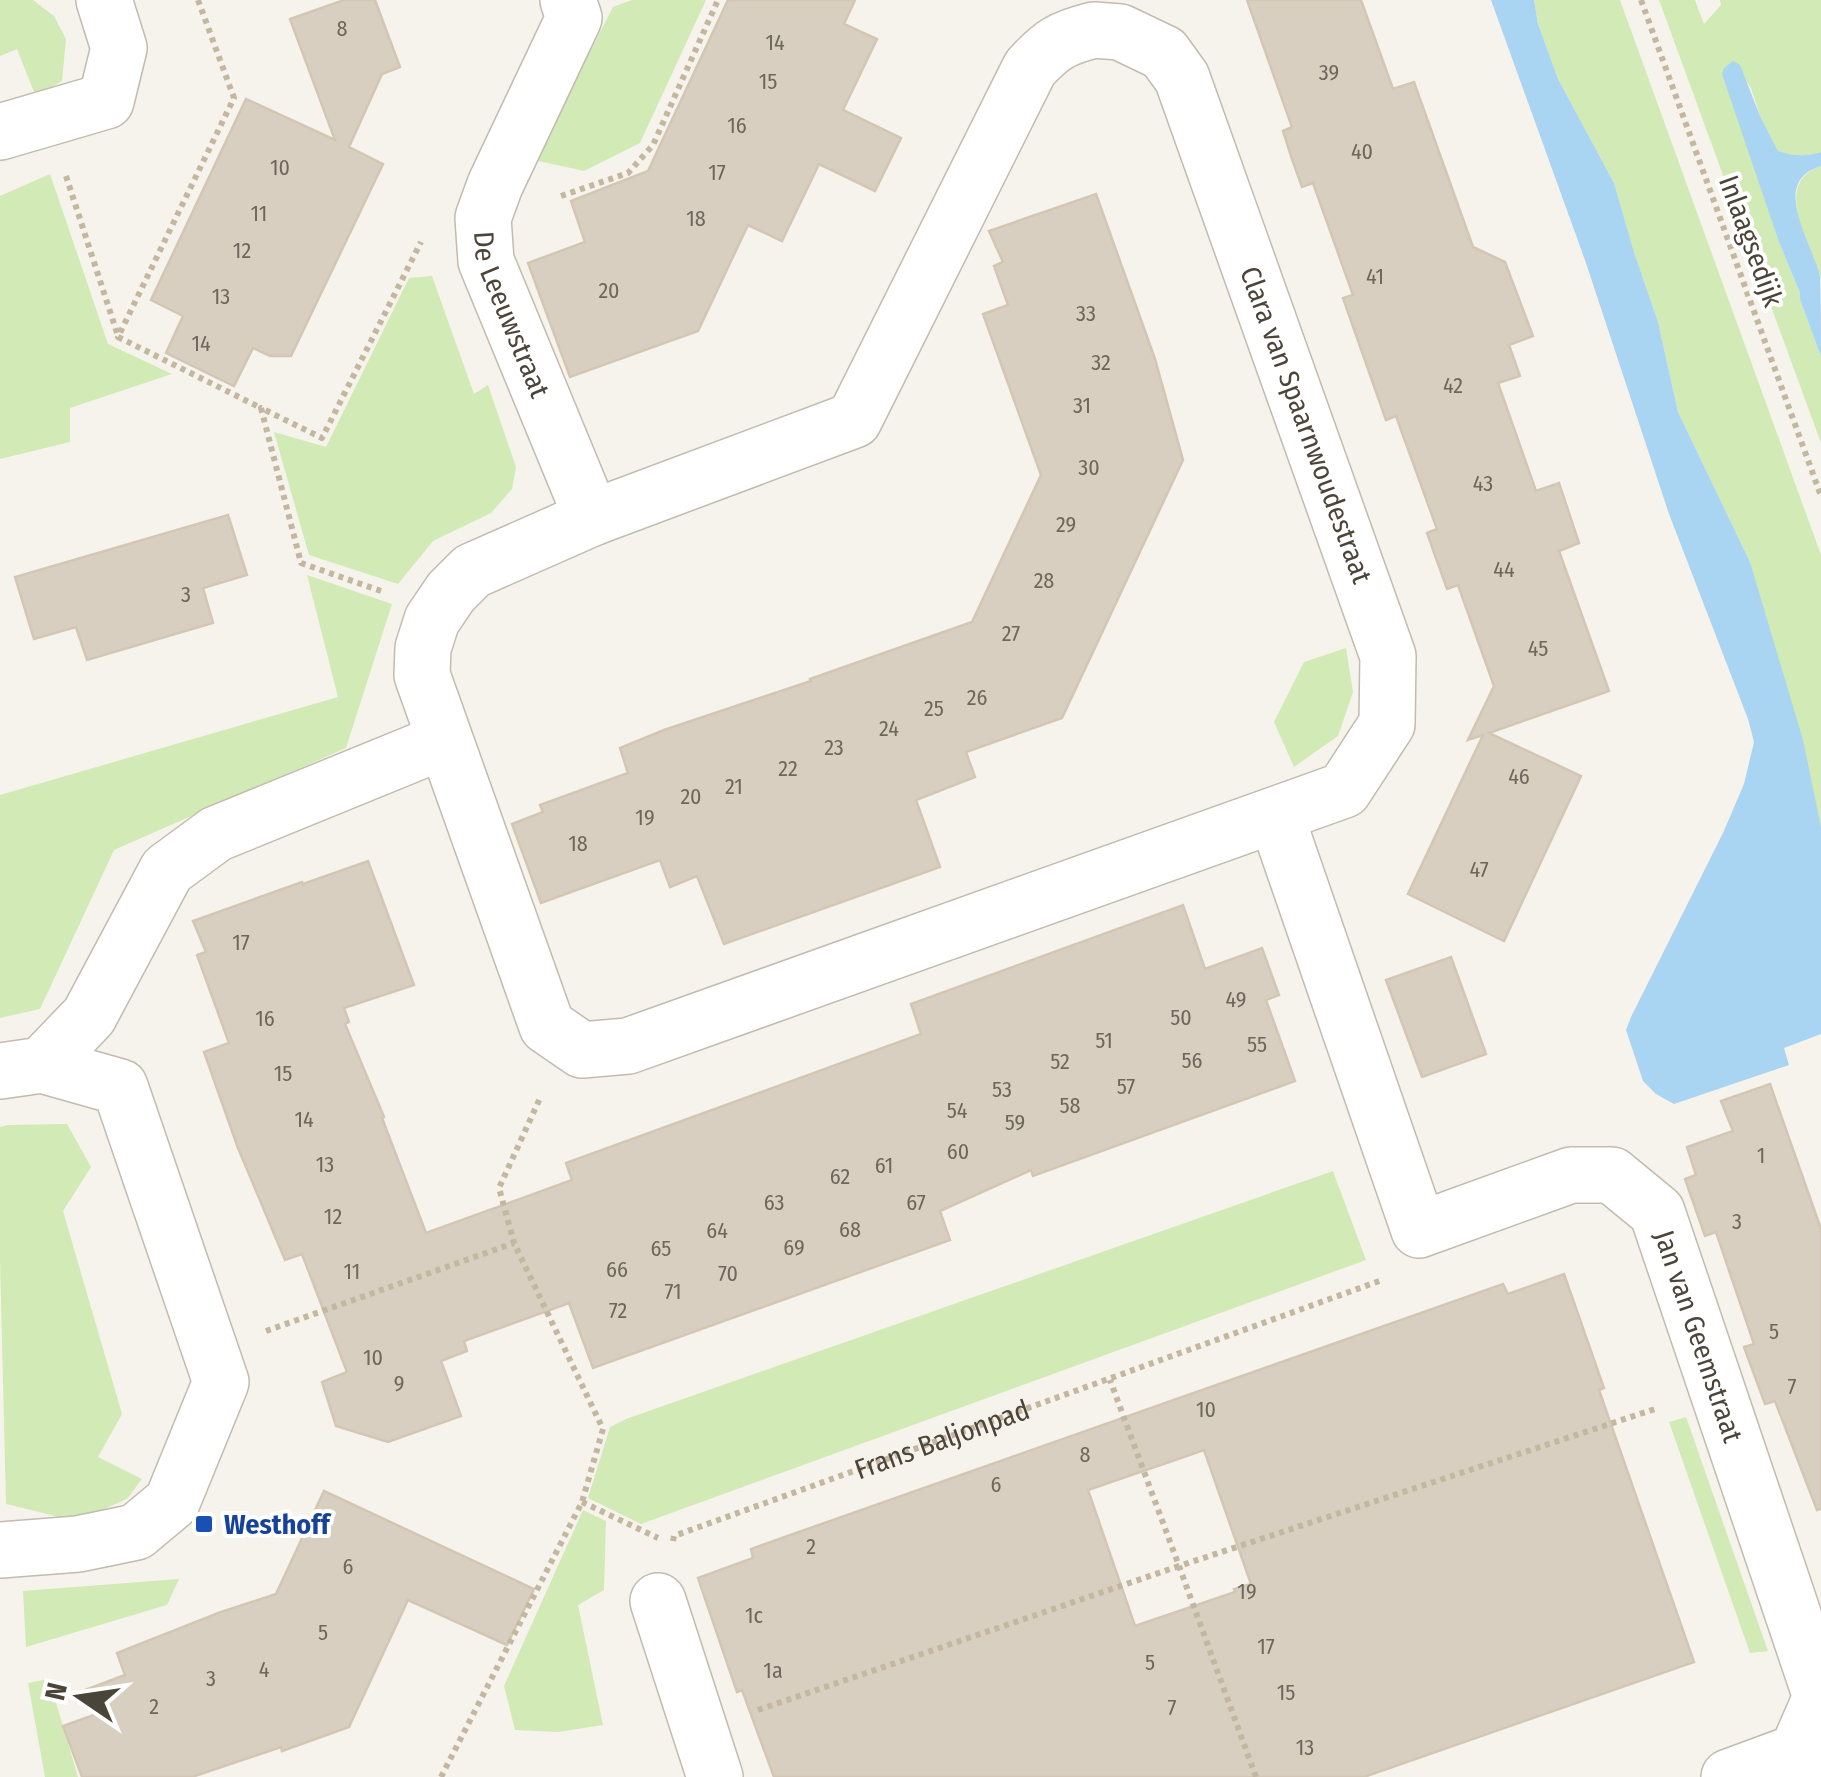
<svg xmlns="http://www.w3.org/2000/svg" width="1821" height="1777" font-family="'Fira Sans Condensed',sans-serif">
  <rect width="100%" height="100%" fill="#f6f3ec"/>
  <g fill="#d2eab5">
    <polygon points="0,0 33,0 54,16 66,39 62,81 36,97 17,49 0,56"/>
    <polygon points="632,0 706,0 640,143 584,171 534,160 613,7"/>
    <polygon points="1534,0 1620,0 1821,555 1821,827 1750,562 1678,412 1658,322 1634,252 1614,183 1558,79 1538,24"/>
    <path d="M1659 0H1695L1704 24 1721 5 1720 0H1821V152C1805 157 1794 156 1778 151L1760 116 1751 88 1733 62 1724 68 1779 242 1800 293V299L1821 357V443Z"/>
    <path d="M1821 166V280C1810 246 1771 182 1821 166Z"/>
    <polygon points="50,174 108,344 172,374 70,408 70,442 0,459 0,196"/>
    <polygon points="432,276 474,394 488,385 516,467 512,489 491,513 433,541 398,584 309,555 274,432 326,447 409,278"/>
    <polygon points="307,575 392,604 346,748 114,850 40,1009 0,1018 0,795 338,697"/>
    <polygon points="1346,648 1353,692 1338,736 1294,767 1274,722 1304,662"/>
    <polygon points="67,1124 91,1167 63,1211 122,1414 98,1457 142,1479 127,1499 76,1521 6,1504 0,1259 0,1127 8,1125"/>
    <polygon points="1333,1171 1366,1260 641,1524 588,1498 610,1427 626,1419"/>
    <polygon points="1686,1417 1768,1651 1750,1653 1669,1422"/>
    <polygon points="583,1510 606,1521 604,1590 578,1605 603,1725 558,1732 515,1730 504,1686"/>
    <polygon points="179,1579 167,1605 26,1647 23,1591"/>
    <polygon points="49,1679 78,1777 45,1777 28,1683"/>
  </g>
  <g fill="#a9d4f2">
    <polygon points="1491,0 1534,0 1538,24 1558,79 1614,183 1634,252 1658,322 1678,412 1750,562 1803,740 1821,827 1821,1034 1784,1048 1789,1065 1674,1104 1656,1094 1643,1081 1626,1030 1631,1017 1723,833 1744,784 1754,742 1748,719 1669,514 1586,263"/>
    <path d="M1733 61 1740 65 1760 116 1778 151C1794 156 1805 157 1821 152V166C1768 182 1813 243 1820 277 1821 300 1821 333 1821 357L1800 299V293L1779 242 1722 74 1724 68Z"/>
  </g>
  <g fill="#d8cfc1" stroke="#d3c7b4" stroke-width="2.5" fill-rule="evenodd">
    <polygon points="344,0 375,0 400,67 382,74 349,147 383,164 291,356 270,356 253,348 234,386 166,353 183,316 151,300 246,99 335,140 290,19"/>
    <polygon points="728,0 855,0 844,24 877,39 843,110 901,138 875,191 819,164 782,241 748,225 698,331 570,377 528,263 585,242 571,201 648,171"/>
    <polygon points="1247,0 1361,0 1393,89 1414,82 1473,247 1505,262 1533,336 1509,345 1520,376 1498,383 1536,491 1559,483 1579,543 1559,551 1609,691 1489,733 1581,776 1504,941 1408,894 1483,735 1468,740 1494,686 1458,585 1447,589 1427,533 1437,529 1396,416 1386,420 1343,298 1353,295 1313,183 1302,187 1292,159 1283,131 1292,127"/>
    <polygon points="1096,194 1155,359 1183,460 1062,718 966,752 975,777 916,800 940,867 724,944 697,876 670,887 660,860 541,903 512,824 543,812 540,805 628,773 620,748 664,730 811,681 810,679 972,622 1041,475 983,314 1008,305 994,266 1003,262 989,231"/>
    <polygon points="228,515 247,575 203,588 213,623 87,660 76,627 34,639 15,577"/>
    <polygon points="368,861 414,985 344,1008 349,1022 345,1024 384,1117 382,1118 426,1233 572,1180 566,1163 921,1034 911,1004 1183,905 1205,969 1262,948 1279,995 1266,1000 1295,1081 1033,1176 1031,1170 940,1211 950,1240 593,1368 569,1303 464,1341 467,1351 441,1361 461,1416 388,1442 336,1426 322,1382 347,1372 302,1254 285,1260 238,1148 204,1052 229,1043 197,955 206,952 193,921 302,882 303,884"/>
    <polygon points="1451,957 1486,1054 1422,1077 1386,980"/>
    <polygon points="1770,1084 1821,1229 1821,1509 1817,1510 1775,1401 1765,1404 1744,1347 1754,1344 1716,1232 1705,1236 1685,1179 1696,1175 1687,1147 1733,1131 1721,1101"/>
    <path d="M1564 1274 1604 1388 1599 1390 1694 1662 1364 1777H774L742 1690 737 1692 698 1578 753 1558 751 1549 796 1533 1503 1284 1508 1294ZM1204 1450 1251 1584 1234 1589 1235 1592 1135 1626 1088 1490Z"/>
    <polygon points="324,1491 534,1589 507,1645 408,1600 349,1727 282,1751 281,1747 192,1777 82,1777 63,1726 94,1715 85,1690 125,1675 117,1653 221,1612 276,1594"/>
  </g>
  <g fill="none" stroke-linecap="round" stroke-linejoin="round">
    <g stroke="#c2bbae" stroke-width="58">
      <g id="minor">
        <path id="s2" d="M568 0 574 18 495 185 483 218 486 261 592 518"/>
        <path d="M1094 30 1120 32 1164 53 1182 78 1388 656 1387 724 1344 790 628 1046 582 1050 547 1026 422 675 423 648 432 620 451 592 472 571 592 518 854 420 1030 68C1052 44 1062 38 1094 30Z"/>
        <polyline points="0,132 106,101 119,48 104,0"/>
        <path id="s3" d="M1276 816 1419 1230 1571 1175H1612L1657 1212 1821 1697 1797 1752 1806 1777"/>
        <polyline points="42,1065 89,1016 167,870 216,834 444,741"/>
        <polyline points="0,1071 42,1065 120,1087 221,1382 172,1502 136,1532 78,1544 0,1550"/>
        <polyline points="658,1601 715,1777"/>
        <polyline points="1729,1777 1797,1752"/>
      </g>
    </g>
    <g stroke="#c4b79f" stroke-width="6" stroke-dasharray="5 5" stroke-linecap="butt">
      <polyline points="198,0 234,98 118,337 261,408"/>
      <polyline points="1641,0 1821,496"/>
      <polyline points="66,176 118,336"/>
      <polyline points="561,196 628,173 653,145 718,0"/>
      <polyline points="381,591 301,563 261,408 322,438 421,242"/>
      <polyline points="266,1331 514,1243"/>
      <polyline points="582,1502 658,1538"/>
      <path id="s1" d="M673 1541 674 1536 1382 1280"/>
      <polyline points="758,1710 1179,1566 1110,1380"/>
      <polyline points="441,1777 582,1502 603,1429 514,1243 499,1188 541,1096"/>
      <polyline points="1256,1777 1179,1566 1658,1408"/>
    </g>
    <use href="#minor" stroke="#fff" stroke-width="55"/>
  </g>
  <rect fill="#1a4fb4" stroke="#fff" stroke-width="4" x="194" y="1514" width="20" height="20" rx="5"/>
  <g text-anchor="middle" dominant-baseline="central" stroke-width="8" stroke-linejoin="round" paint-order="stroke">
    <g font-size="22" fill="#6e675b">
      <text x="342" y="28">8</text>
      <text x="775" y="42">14</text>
      <text x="1329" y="72">39</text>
      <text x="768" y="81">15</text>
      <text x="737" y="125">16</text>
      <text x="1362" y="151">40</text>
      <text x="280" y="167">10</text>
      <text x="717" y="172">17</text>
      <text x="259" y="213">11</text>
      <text x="696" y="218">18</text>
      <text x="242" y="250">12</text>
      <text x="1375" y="276">41</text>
      <text x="609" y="290">20</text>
      <text x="221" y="296">13</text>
      <text x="1086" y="313">33</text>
      <text x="201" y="343">14</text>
      <text x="1101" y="362">32</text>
      <text x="1453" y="385">42</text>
      <text x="1082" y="405">31</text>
      <text x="1089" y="467">30</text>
      <text x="1483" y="483">43</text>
      <text x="1066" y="524">29</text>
      <text x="1504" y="569">44</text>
      <text x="1044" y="580">28</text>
      <text x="186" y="594">3</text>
      <text x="1011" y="633">27</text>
      <text x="1538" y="648">45</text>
      <text x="977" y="697">26</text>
      <text x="934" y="708">25</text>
      <text x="889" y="728">24</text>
      <text x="834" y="747">23</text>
      <text x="788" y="768">22</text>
      <text x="1519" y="776">46</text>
      <text x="734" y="786">21</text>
      <text x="691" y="796">20</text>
      <text x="645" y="817">19</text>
      <text x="578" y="843">18</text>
      <text x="1479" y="869">47</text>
      <text x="241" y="942">17</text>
      <text x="1236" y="999">49</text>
      <text x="1181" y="1017">50</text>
      <text x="265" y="1018">16</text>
      <text x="1104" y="1040">51</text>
      <text x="1257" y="1044">55</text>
      <text x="1192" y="1060">56</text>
      <text x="1060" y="1061">52</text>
      <text x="283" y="1073">15</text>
      <text x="1126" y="1086">57</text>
      <text x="1002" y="1089">53</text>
      <text x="1070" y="1105">58</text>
      <text x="957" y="1110">54</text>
      <text x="304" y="1119">14</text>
      <text x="1015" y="1122">59</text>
      <text x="958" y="1151">60</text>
      <text x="1761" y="1155">1</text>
      <text x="325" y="1164">13</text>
      <text x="884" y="1165">61</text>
      <text x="840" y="1176">62</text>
      <text x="774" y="1202">63</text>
      <text x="916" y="1202">67</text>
      <text x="333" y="1216">12</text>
      <text x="1737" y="1221">3</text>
      <text x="850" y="1229">68</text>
      <text x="717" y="1230">64</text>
      <text x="794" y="1247">69</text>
      <text x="661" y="1248">65</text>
      <text x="617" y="1269">66</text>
      <text x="352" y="1271">11</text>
      <text x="728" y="1273">70</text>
      <text x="673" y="1291">71</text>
      <text x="618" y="1310">72</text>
      <text x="1774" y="1331">5</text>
      <text x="373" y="1357">10</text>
      <text x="399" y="1383">9</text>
      <text x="1792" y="1386">7</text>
      <text x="1206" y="1409">10</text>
      <text x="1085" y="1454">8</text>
      <text x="996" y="1484">6</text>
      <text x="811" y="1546">2</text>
      <text x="348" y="1566">6</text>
      <text x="1247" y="1591">19</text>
      <text x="754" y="1615">1c</text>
      <text x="323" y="1632">5</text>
      <text x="1266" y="1646">17</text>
      <text x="1150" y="1662">5</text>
      <text x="264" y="1669">4</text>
      <text x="773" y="1670">1a</text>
      <text x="211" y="1678">3</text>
      <text x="1286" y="1692">15</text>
      <text x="154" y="1706">2</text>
      <text x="1172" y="1707">7</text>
      <text x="1305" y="1747">13</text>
    </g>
    <g font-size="28" fill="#4b4439" stroke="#fff">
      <text transform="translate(1751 241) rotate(70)">Inlaagsedijk</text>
      <text stroke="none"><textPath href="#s2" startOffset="340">De Leeuwstraat</textPath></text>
      <text transform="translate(1306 425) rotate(70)">Clara van Spaarnwoudestraat</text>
      <text stroke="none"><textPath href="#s3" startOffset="830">Jan van Geemstraat</textPath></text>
      <text stroke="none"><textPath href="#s1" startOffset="290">Frans Baljonpad</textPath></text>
    </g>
    <g font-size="28" font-weight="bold" fill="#164399" stroke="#fff" text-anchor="start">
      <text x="224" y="1524">Westhoff</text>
    </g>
  </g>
  <g transform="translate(80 1697) rotate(283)" stroke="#ffffff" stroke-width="8" paint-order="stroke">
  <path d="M0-8L18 38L0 25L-18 38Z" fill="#4b4439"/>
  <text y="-15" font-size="28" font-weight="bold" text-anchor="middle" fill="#4b4439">N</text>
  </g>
</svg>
